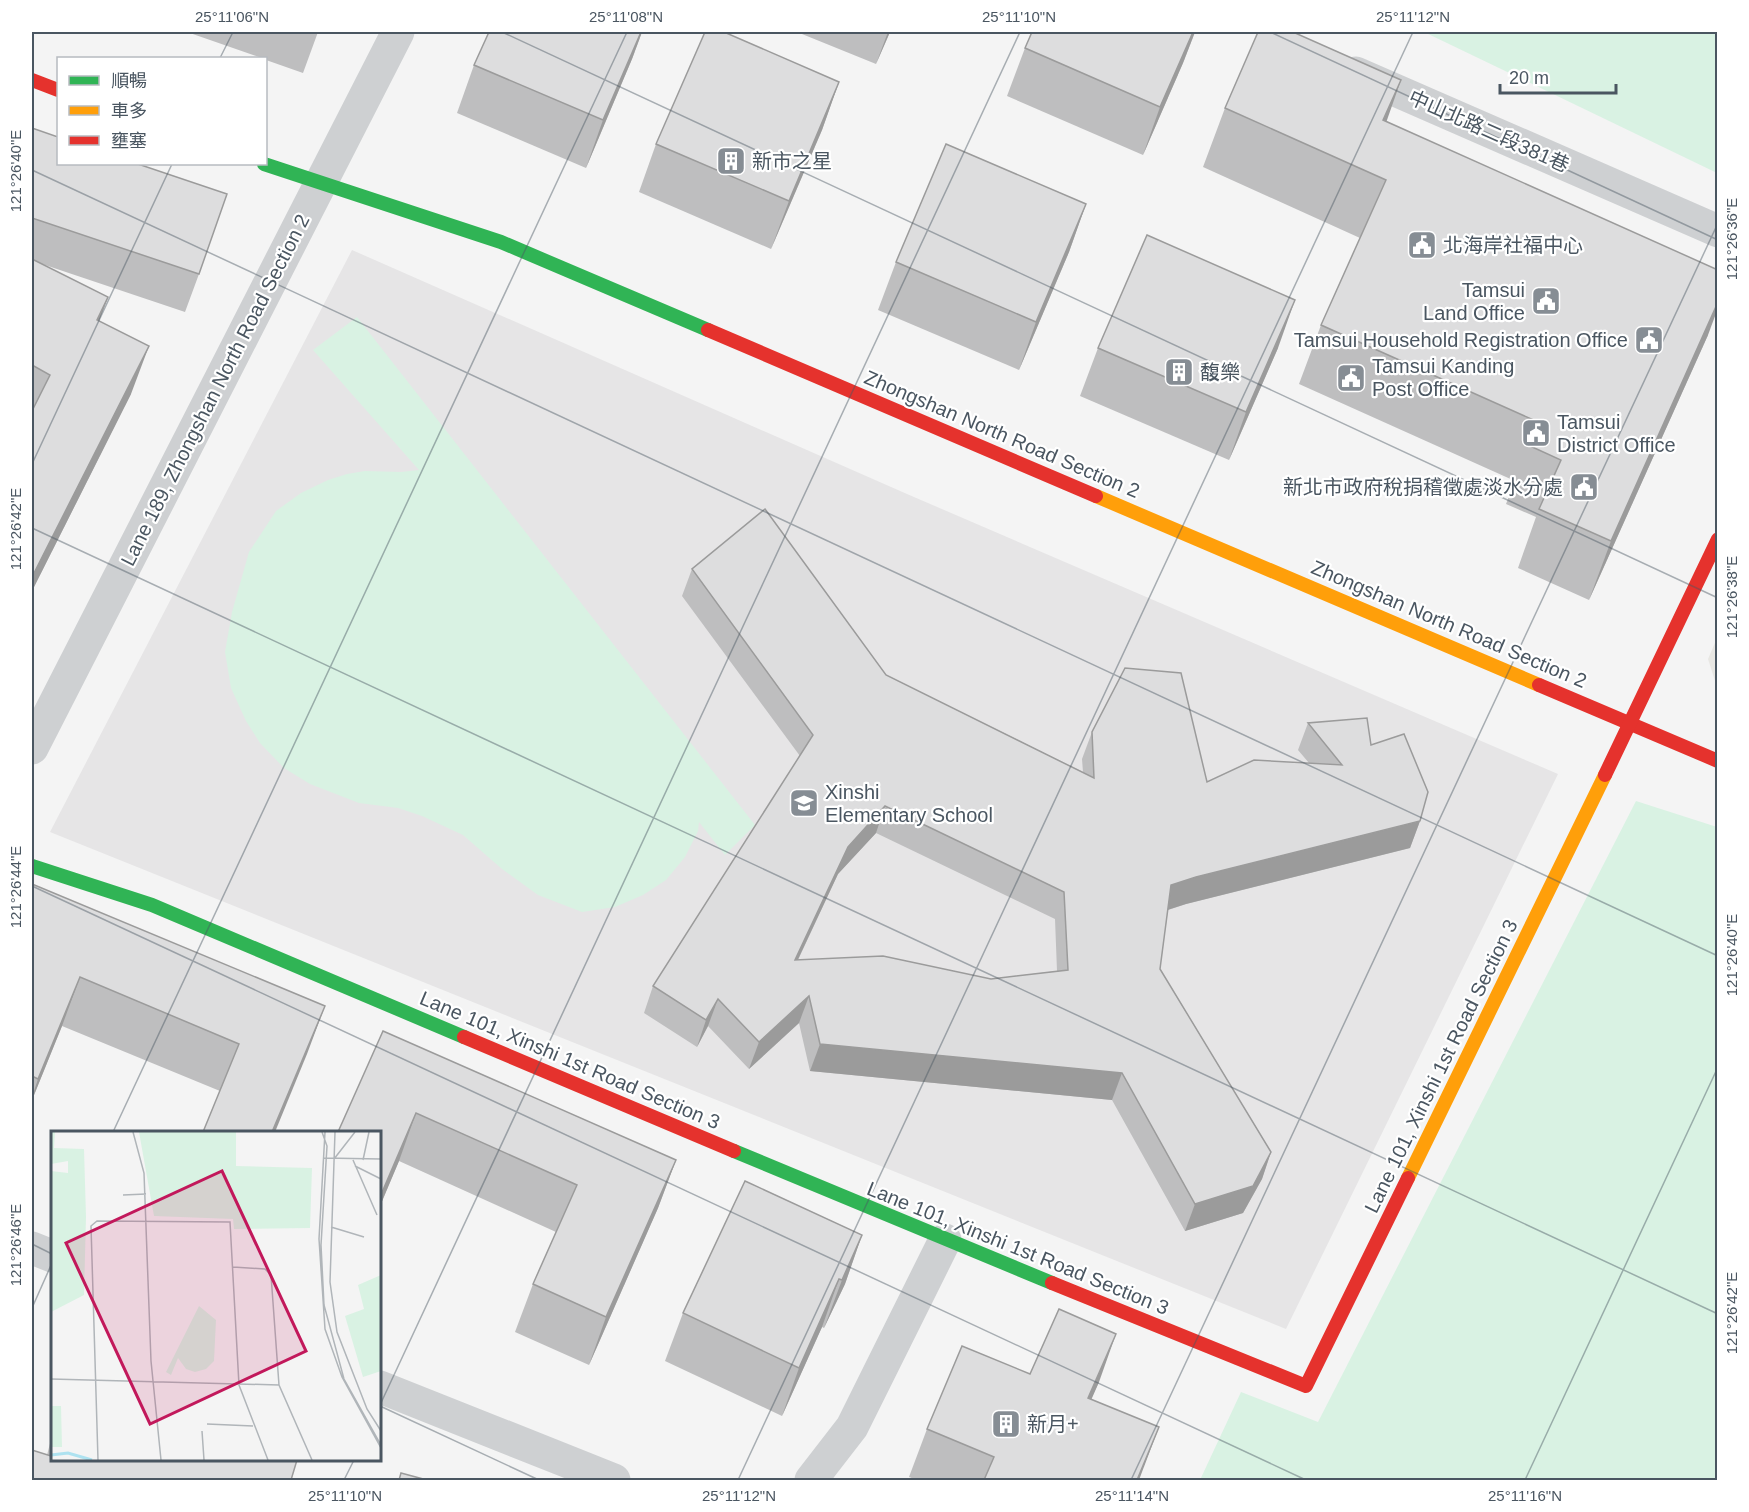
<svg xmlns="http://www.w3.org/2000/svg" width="1749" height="1512" font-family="Helvetica,'Noto Sans TC',sans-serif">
  <rect width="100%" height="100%" fill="#f4f4f4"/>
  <polygon fill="#e8e7e3" points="1717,638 1717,687 1708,659"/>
  <polygon fill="#e6e5e6" points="352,250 907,494 1558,774 1286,1329 50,832"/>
  <g fill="#d9f2e3">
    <polygon points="1424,32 1717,32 1717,173"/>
    <polygon points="357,317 755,825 725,855 699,822 698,831 685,857 666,880 643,895 615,907 582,912 538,895 502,869 463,835 422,816 398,808 359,803 310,784 284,768 260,743 246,721 231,688 225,652 232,612 249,552 276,511 301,493 328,480 347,474 365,471 401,472 419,470 313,350"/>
    <polygon points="1636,801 1717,827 1717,1480 1200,1480 1241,1392 1318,1422"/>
  </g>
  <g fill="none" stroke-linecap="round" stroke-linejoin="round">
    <g stroke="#ced0d2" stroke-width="33">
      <polyline points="1356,73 1718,231"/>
      <polyline points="32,748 398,32"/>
      <polyline points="32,1248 52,1256"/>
      <polyline points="380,1387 614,1480"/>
      <polyline points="811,1480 852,1427 945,1240"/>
    </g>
    <g stroke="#30b455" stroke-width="14">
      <polyline points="264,164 501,242 708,330"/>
      <polyline points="32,866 152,905 464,1037"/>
      <polyline points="734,1151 1052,1283"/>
    </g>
    <g stroke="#ff9f0a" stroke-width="14">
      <polyline points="1096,496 1539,685"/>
      <polyline points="1408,1178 1605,775"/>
    </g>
    <g stroke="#e5322d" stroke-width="14">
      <polyline points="32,80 58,90"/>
      <polyline points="708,330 1096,496"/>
      <polyline points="1539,685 1718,761"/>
      <polyline points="1605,775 1718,539"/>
      <polyline points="464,1037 734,1151"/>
      <polyline points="1052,1283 1306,1386 1408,1178"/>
    </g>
  </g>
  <g fill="#bebebf" fill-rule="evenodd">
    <polygon points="187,32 318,32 303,73 266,60 266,58 262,58"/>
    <polygon points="489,32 642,32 632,59 586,168 457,113 474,65"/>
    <polygon points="797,32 890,32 876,64"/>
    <polygon points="1032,32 1195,32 1183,63 1143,155 1007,96 1025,48"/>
    <polygon points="839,82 822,130 771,249 639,192 656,144"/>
    <polygon points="1225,108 1386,121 1708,335 1589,600 1518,568 1536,517 1506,504 1515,481 1299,384 1321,325 1360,238 1203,167"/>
    <polygon points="32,128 199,274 185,312 42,264 108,297 99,321 131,394 32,591"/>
    <polygon points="1086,204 1069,252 1019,370 878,310 896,262"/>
    <polygon points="1098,348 1278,348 1229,460 1080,396"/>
    <path d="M692 569 886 675 1083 772 1082 759 1092 732 1207 782 1309 763 1298 750 1308 723 1371 745 1420 821 1410 848 1186 904 1168 910 1160 969 1271 1152 1262 1179 1243 1213 1185 1231 1112 1100 810 1071 799 1023 749 1069 708 1026 697 1047 644 1013 653 986 800 756 682 596ZM876 833 1055 919 1057 971 991 979 798 960 838 874Z"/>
    <polygon points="32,884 307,1054 220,1091 62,1026 32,1100"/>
    <polygon points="383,1031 676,1160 658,1208 589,1365 515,1332 533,1284 556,1232 399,1161 380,1206 380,1132"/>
    <polygon points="745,1181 862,1235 845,1284 824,1328 822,1327 782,1416 665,1361 683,1313"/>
    <polygon points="1030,1374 1099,1382 1091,1399 1139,1480 917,1480 909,1477 927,1429"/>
    <polygon points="52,1436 52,1460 32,1480 47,1455"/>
  </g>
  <g fill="#9b9b9b">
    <polygon points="641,32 642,32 632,59 586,168 603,120"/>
    <polygon points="888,32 890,32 876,64"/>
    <polygon points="1193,32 1195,32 1183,63 1143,155 1160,107"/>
    <polygon points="1401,80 1380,140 1383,120"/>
    <polygon points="839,82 822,130 771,249 789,201"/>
    <polygon points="1086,204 1069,252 1019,370 1036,322"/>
    <polygon points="108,297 90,345 97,320"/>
    <polygon points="1295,300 1278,348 1229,460 1246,412"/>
    <polygon points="1718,302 1718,308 1708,335 1589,600 1611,541"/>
    <polygon points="149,346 131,394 32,591 32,577"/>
    <polygon points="885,806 876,833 838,874 785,987 795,960 848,847"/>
    <polygon points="1420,821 1410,848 1186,904 1161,912 1171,885 1196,877"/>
    <polygon points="80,977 62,1026 32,1100 32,1097 38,1079"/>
    <polygon points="809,996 799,1023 749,1069 759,1042"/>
    <polygon points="718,999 708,1026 697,1047 706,1020"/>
    <polygon points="325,1006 307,1054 275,1132 272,1132"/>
    <polygon points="820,1044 1122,1073 1112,1100 810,1071"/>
    <polygon points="416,1113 399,1161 380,1206 380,1197"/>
    <polygon points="1271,1152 1262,1179 1243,1213 1185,1231 1195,1204"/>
    <polygon points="676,1160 658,1208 589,1365 606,1317"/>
    <polygon points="862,1235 845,1284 824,1328 842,1280"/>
    <polygon points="839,1279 822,1327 782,1416 799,1368"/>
    <polygon points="1116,1334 1099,1382 1071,1446 1088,1398"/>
    <polygon points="1159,1427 1139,1480 1137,1480"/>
  </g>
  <g fill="#ddddde" stroke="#9b9b9b" stroke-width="1.5" fill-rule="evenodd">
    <polygon points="489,32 641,32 603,120 474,65"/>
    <polygon points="705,32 724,32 839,82 789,201 656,144"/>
    <polygon points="1032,32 1193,32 1160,107 1025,48"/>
    <polygon points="1258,32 1293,32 1401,80 1383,120 1718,270 1718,302 1611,541 1539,509 1561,460 1528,445 1538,422 1321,325 1386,180 1225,108"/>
    <polygon points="32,128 58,137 58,164 138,164 227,194 199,274 32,218"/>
    <polygon points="946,144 1086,204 1036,322 896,262"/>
    <polygon points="1147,235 1295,300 1246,412 1098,348"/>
    <polygon points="32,259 108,297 97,320 149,346 32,577 32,411 50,375 32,365"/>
    <path d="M765 509 886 675 1094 778 1092 732 1125 668 1181 673 1207 782 1254 760 1342 765 1308 723 1367 718 1371 745 1404 734 1428 792 1420 821 1196 877 1171 885 1160 969 1271 1152 1253 1186 1195 1204 1122 1073 820 1044 809 996 759 1042 718 999 706 1020 653 986 813 735 692 569ZM885 806 1064 892 1068 970 991 979 883 956 795 960 848 847Z"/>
    <polygon points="32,884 325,1006 272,1132 203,1132 239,1044 80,977 38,1079 32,1076"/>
    <polygon points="383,1031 676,1160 606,1317 533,1284 577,1185 416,1113 380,1197 380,1132 338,1132"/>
    <polygon points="745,1181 862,1235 842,1280 839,1279 799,1368 683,1313"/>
    <polygon points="1059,1309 1116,1334 1088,1398 1159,1427 1137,1480 984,1480 994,1457 927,1429 962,1346 1030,1374"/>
    <polygon points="52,1449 52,1460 297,1460 291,1480 32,1480 32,1450 51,1456"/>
    <polygon points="401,1473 427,1480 399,1480"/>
  </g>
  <path fill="none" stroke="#4a5661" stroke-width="1.5" stroke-opacity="0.45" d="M502 32 1718 598M1270 32 1718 240M220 58 233 32M32 170 1718 956M32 464 172 164M32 528 1718 1314M32 886 1306 1480M113 1132 627 32M32 1244 52 1254M32 1308 52 1263M380 1405 1020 32M380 1406 539 1480M344 1480 354 1460M738 1480 1413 32M1131 1480 1718 223M1525 1480 1718 1067"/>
  <defs>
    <g id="building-square" transform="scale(1.5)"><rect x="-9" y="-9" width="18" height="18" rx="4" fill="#868d94" stroke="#fff"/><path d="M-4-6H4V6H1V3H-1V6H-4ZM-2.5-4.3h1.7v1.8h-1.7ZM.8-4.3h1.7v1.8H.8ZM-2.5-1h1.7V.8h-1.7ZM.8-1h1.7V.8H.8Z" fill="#fff"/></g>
    <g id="civic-square" transform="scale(1.5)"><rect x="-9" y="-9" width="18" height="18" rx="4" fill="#868d94" stroke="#fff"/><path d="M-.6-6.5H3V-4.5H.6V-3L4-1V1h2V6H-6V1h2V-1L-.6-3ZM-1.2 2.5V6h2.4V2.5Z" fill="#fff"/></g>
    <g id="school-square" transform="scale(1.5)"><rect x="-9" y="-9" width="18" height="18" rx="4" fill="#868d94" stroke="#fff"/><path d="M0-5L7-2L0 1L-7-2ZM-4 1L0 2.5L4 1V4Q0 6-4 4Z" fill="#fff"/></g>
  </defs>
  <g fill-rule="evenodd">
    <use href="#building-square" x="731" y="161"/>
    <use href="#civic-square" x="1422" y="245"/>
    <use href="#civic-square" x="1546" y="301"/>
    <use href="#civic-square" x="1649" y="340"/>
    <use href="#building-square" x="1179" y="372"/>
    <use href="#civic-square" x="1351" y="378"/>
    <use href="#civic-square" x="1536" y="433"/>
    <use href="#civic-square" x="1584" y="487"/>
    <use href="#school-square" x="804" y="803"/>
    <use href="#building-square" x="1006" y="1424"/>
  </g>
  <g text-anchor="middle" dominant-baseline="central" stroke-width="4.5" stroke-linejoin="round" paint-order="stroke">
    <g font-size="20" fill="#4a5661" stroke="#fff">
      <text transform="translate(1489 131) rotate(24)">中山北路二段381巷</text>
      <text transform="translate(215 390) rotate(-63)">Lane 189, Zhongshan North Road Section 2</text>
      <text transform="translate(1002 434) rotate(23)">Zhongshan North Road Section 2</text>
      <text transform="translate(1449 624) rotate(23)">Zhongshan North Road Section 2</text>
      <text transform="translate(570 1060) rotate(23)">Lane 101, Xinshi 1st Road Section 3</text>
      <text transform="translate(1441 1066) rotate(-64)">Lane 101, Xinshi 1st Road Section 3</text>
      <text transform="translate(1018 1248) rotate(22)">Lane 101, Xinshi 1st Road Section 3</text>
    </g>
    <g font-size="20" fill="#4a5661" stroke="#fff" text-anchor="start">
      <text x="752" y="161">新市之星</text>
      <text x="1443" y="245">北海岸社福中心</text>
      <text x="1525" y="290" text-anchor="end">Tamsui<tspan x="1525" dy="23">Land Office</tspan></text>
      <text x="1628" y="340" text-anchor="end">Tamsui Household Registration Office</text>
      <text x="1372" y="366">Tamsui Kanding<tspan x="1372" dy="23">Post Office</tspan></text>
      <text x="1200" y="372">馥樂</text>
      <text x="1557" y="422">Tamsui<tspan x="1557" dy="23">District Office</tspan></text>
      <text x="1563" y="487" text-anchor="end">新北市政府稅捐稽徵處淡水分處</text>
      <text x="825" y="792">Xinshi<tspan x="825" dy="23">Elementary School</tspan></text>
      <text x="1027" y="1424">新月+</text>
    </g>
  </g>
  <g transform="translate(51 1131)">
    <rect width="330" height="330" fill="#f4f4f4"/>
    <path d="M0 1H4L3 17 33 18 35 86 33 164 0 181V40L17 42V30L0 33ZM88 1H185V35L261 37 259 97 183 98 182 88 103 85ZM330 119V240L312 246 294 185 313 178 307 154 330 144ZM148 175 165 189 163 230 155 238 144 241 135 238 127 227 120 244 115 241ZM0 275H10L11 316H0Z" fill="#d9f2e3"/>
    <path fill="none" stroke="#aee2f0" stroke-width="3" d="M0 324 17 322 41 329"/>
    <path fill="none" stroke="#b0b5b9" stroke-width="1.5" d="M82 1 93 42 100 230 110 329M271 1 276 15 270 114 273 174 293 248 330 314M274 1 268 108 274 198 291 246 330 317M284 1 279 151 286 201 316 278 330 300M273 27 330 28M283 28 304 1M302 29 326 84M312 29 318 1M304 35 330 48M72 64 95 63M280 96 313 106M182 136 214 138 220 144 228 254 261 329M0 248 228 254M156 293 202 295M151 300 153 329M47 329 40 95 46 90 179 91 188 254 217 329"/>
    <path fill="#c2185b" fill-opacity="0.15" stroke="#c2185b" stroke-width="3" d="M171 40 255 220 99 293 15 112Z"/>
    <rect width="330" height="330" fill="none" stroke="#4a5661" stroke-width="3"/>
  </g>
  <rect width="1749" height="1512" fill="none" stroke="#ffffff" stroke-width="66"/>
  <rect x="57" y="57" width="210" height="108" fill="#ffffff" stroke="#b7bbc0" stroke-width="1.5"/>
  <rect x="69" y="76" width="30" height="9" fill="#30b455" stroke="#b7bbc0" stroke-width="1.5"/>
  <text x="111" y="87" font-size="18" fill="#4a5661">順暢</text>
  <rect x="69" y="106" width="30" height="9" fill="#ff9f0a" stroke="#b7bbc0" stroke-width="1.5"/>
  <text x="111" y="117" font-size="18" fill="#4a5661">車多</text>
  <rect x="69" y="136" width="30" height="9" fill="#e5322d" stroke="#b7bbc0" stroke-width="1.5"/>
  <text x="111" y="147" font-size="18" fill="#4a5661">壅塞</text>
  <path d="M1500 84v9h116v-9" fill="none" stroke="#4a5661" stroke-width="3"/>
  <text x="1509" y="84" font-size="18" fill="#4a5661" stroke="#ffffff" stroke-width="4.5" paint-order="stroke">20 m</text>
  <rect x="33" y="33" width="1683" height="1446" fill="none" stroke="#4a5661" stroke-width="2"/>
  <g font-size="15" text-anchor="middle" fill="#4a5661">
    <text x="232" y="22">25°11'06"N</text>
    <text x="626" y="22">25°11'08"N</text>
    <text x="1019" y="22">25°11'10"N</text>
    <text x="1413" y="22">25°11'12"N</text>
    <text transform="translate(16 171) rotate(-90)" y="5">121°26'40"E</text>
    <text transform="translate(1732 239) rotate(-90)" y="5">121°26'36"E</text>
    <text transform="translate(16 529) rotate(-90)" y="5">121°26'42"E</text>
    <text transform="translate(1732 597) rotate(-90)" y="5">121°26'38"E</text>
    <text transform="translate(16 887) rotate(-90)" y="5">121°26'44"E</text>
    <text transform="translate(1732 955) rotate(-90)" y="5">121°26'40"E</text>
    <text transform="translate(16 1245) rotate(-90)" y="5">121°26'46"E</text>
    <text transform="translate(1732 1313) rotate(-90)" y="5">121°26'42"E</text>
    <text x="345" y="1501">25°11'10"N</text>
    <text x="739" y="1501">25°11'12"N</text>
    <text x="1132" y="1501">25°11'14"N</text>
    <text x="1525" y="1501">25°11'16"N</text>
  </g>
</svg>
